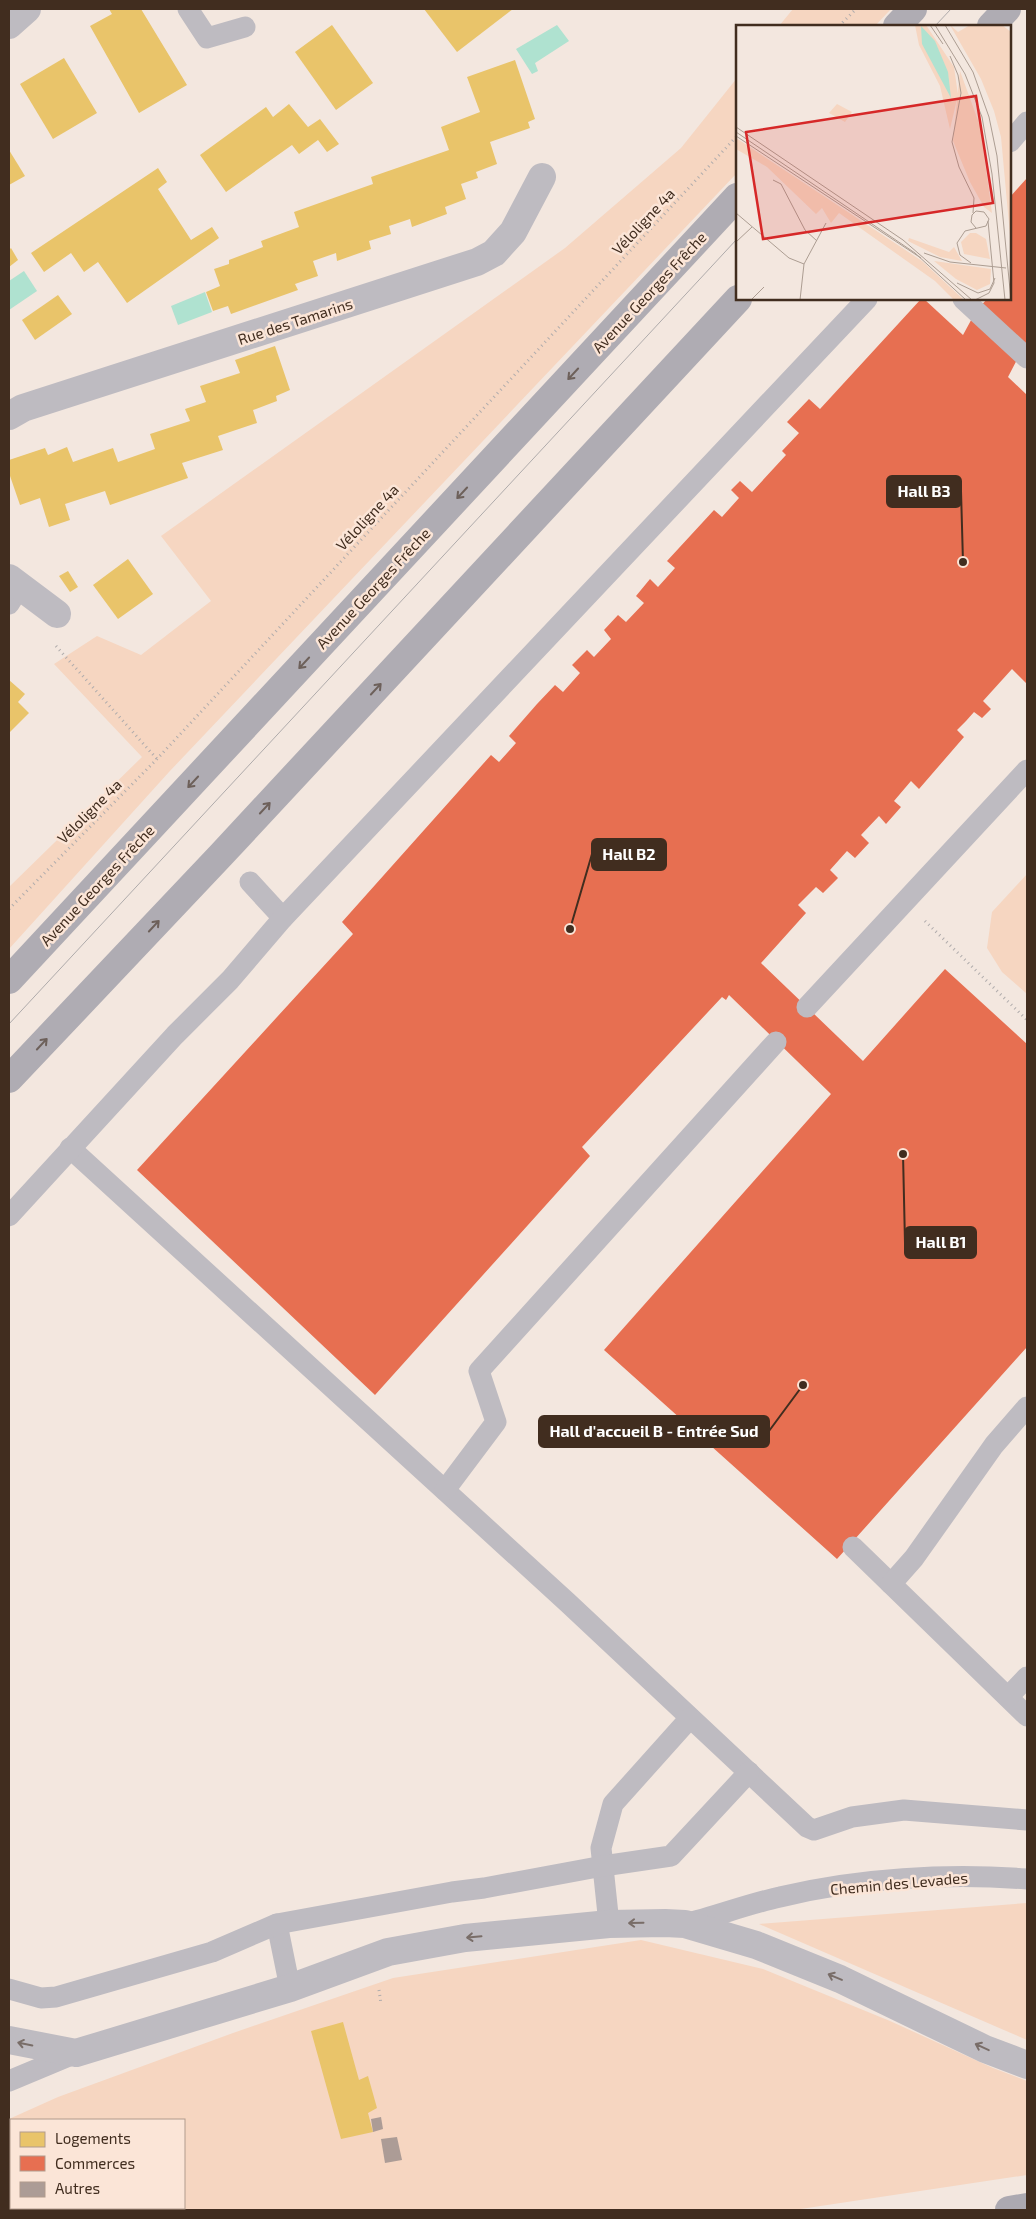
<svg xmlns="http://www.w3.org/2000/svg" width="1036" height="2219" font-family="'Exo 2',sans-serif">
  <rect width="100%" height="100%" fill="#f3e7df"/>
  <g fill="#f6d6c1" fill-rule="evenodd">
    <polygon points="793,9 891,9 875,26 779,26"/>
    <polygon points="737,78 737,173 169,772 9,949 9,887 142,757 54,664 97,636 141,655 211,601 161,536 565,248 681,148"/>
    <polygon points="1027,874 1027,994 1002,972 987,948 992,912"/>
    <polygon points="1027,1903 1027,2040 759,1924"/>
    <path d="M641 1940 763 1969 890 2021 993 2068 1027 2081V2175L794 2210H40L9 2208V2119L58 2097 233 2033 393 1978ZM11 2120H184V2208H11Z"/>
  </g>
  <g fill="#afe2d0">
    <polygon points="557,25 569,41 535,63 538,71 532,74 516,49"/>
    <polygon points="24,271 37,291 9,310 9,281"/>
    <polygon points="205,292 212,312 178,325 171,306"/>
  </g>
  <g fill="#e9c46a">
    <polygon points="109,9 118,10 141,9 187,85 139,113 90,26 112,14"/>
    <polygon points="424,9 513,9 457,52"/>
    <polygon points="332,25 373,83 336,110 295,52"/>
    <polygon points="64,58 97,113 53,139 20,84"/>
    <polygon points="515,60 535,119 528,122 530,128 490,142 497,164 476,172 478,178 461,184 466,199 445,207 447,214 412,227 410,219 389,226 391,234 369,241 371,249 337,261 336,253 313,261 318,276 295,284 298,290 231,314 228,306 213,311 206,292 220,286 214,269 229,264 229,260 263,247 261,241 299,227 294,212 373,184 371,177 449,150 441,127 480,112 467,77"/>
    <polygon points="289,104 308,127 320,119 339,144 327,152 318,140 299,154 292,145 226,192 200,155 266,107 273,117"/>
    <polygon points="9,150 25,176 9,185"/>
    <polygon points="158,168 167,182 158,189 191,240 212,227 219,238 127,303 98,262 84,272 71,253 44,272 31,253"/>
    <polygon points="11,248 18,260 9,267 9,250"/>
    <polygon points="58,295 72,314 35,340 22,320"/>
    <polygon points="275,346 290,390 276,396 277,401 253,410 257,423 218,436 223,450 182,463 188,478 110,505 105,491 65,504 70,520 49,527 40,498 20,505 9,473 9,460 45,448 48,455 67,447 73,462 113,448 118,462 155,449 150,434 190,421 185,409 206,402 200,386 240,373 235,360"/>
    <polygon points="128,559 153,594 118,619 93,585"/>
    <polygon points="68,571 78,587 70,592 59,576"/>
    <polygon points="9,680 25,694 18,702 29,713 9,733"/>
    <polygon points="343,2022 359,2080 368,2076 377,2108 368,2113 373,2132 341,2139 311,2031"/>
  </g>
  <polygon fill="#e76f51" points="1027,178 1027,346 1021,352 1008,377 1027,395 1027,684 1012,669 983,701 991,709 982,718 974,712 966,721 957,730 964,737 919,789 911,781 894,801 901,807 886,824 879,816 861,835 869,843 855,858 847,851 830,870 838,878 823,893 816,887 798,905 806,913 761,963 863,1061 945,969 1027,1044 1027,1347 837,1559 604,1350 831,1094 729,995 726,1000 722,997 582,1147 590,1156 375,1395 137,1170 353,934 342,922 491,755 499,762 516,743 509,736 537,704 555,685 563,692 580,673 572,665 587,650 594,657 611,639 604,630 618,615 626,622 644,603 636,596 650,579 658,587 675,568 667,561 714,510 722,517 739,498 731,490 740,481 752,492 786,455 782,451 799,433 787,422 809,399 820,409 921,299 924,299 963,335 976,311 987,299 1010,299 1010,197"/>
  <g fill="#ac9c96">
    <polygon points="381,2117 383,2129 373,2132 371,2119"/>
    <polygon points="397,2137 402,2160 385,2163 381,2139"/>
  </g>
  <g fill="none" stroke-linecap="round" stroke-linejoin="round">
    <g stroke="#b0acac" stroke-width="3" stroke-dasharray="1 4" stroke-linecap="butt">
      <polyline points="839,26 856,9"/>
      <polyline points="56,646 157,759"/>
      <polyline points="9,909 157,759 737,136"/>
      <polyline points="925,921 1027,1020"/>
      <polyline points="379,1990 381,2004"/>
    </g>
    <g stroke="#bebbc1" stroke-width="21">
      <polyline points="188,9 207,38 245,27"/>
      <polyline points="1010,142 1027,122"/>
      <polyline points="963,299 1027,358"/>
      <polyline points="9,604 20,586"/>
      <polyline points="250,882 283,918"/>
      <polyline points="807,1007 1027,770"/>
      <polyline points="70,1148 567,1602 807,1827 814,1830 852,1817 904,1810 1027,1820"/>
      <polyline points="9,1216 175,1035 230,980 283,918 867,299"/>
      <polyline points="445,1490 496,1422 479,1371 776,1042"/>
      <polyline points="853,1547 1027,1716"/>
      <polyline points="891,1584 914,1558 994,1445 1027,1407"/>
      <polyline points="1008,1697 1027,1677"/>
      <polyline points="277,1924 290,1988"/>
      <polyline points="609,1924 601,1848 613,1804 690,1718"/>
      <path d="M685 1924C717 1916 748 1904 780 1897 858 1878 948 1873 1027 1879"/>
      <polyline points="9,1989 41,1998 56,1997 212,1952 277,1924 452,1892 484,1888 603,1866 671,1856 749,1772"/>
      <polyline points="9,2081 76,2053"/>
    </g>
    <g stroke="#bebbc1" stroke-width="28">
      <polyline points="9,25 27,9"/>
      <polyline points="9,416 23,408 477,262 494,253 513,232 542,177"/>
      <polyline points="9,578 57,614"/>
    </g>
    <polyline stroke="#bebbc1" stroke-width="28" points="9,2040 76,2053 290,1988 388,1952 465,1938 609,1924 665,1923 685,1924 756,1945 840,1979 985,2049 1027,2065"/>
    <g stroke="#afacb3" stroke-width="28">
      <polyline points="897,26 913,9"/>
      <polyline points="991,26 1007,9"/>
      <polyline points="9,980 737,197"/>
      <polyline points="9,1079 221,855 738,299"/>
    </g>
    <polyline stroke="#aca9b1" stroke-width="28" points="1009,2210 1027,2207"/>
    <g stroke="#afabab" stroke-width="1">
      <polyline points="935,26 951,9"/>
      <polyline points="9,1024 737,239"/>
    </g>
  </g>
  <defs><path id="oneway-shaft" d="M-6 0H5M1.5-3L5.5 0L1.5 3" fill="none" stroke-width="1.6" stroke-linecap="round" stroke-linejoin="round" transform="scale(1.25)"/></defs>
  <g stroke="#6d605a">
    <use href="#oneway-shaft" transform="translate(573 374) rotate(133)"/>
    <use href="#oneway-shaft" transform="translate(462 493) rotate(133)"/>
    <use href="#oneway-shaft" transform="translate(304 663) rotate(133)"/>
    <use href="#oneway-shaft" transform="translate(376 689) rotate(-47)"/>
    <use href="#oneway-shaft" transform="translate(193 782) rotate(133)"/>
    <use href="#oneway-shaft" transform="translate(265 808) rotate(-47)"/>
    <use href="#oneway-shaft" transform="translate(154 926) rotate(-47)"/>
    <use href="#oneway-shaft" transform="translate(42 1044) rotate(-47)"/>
  </g>
  <g stroke="#796d68">
    <use href="#oneway-shaft" transform="translate(636 1923) rotate(179)"/>
    <use href="#oneway-shaft" transform="translate(474 1937) rotate(175)"/>
    <use href="#oneway-shaft" transform="translate(835 1977) rotate(-157)"/>
    <use href="#oneway-shaft" transform="translate(25 2044) rotate(-168)"/>
    <use href="#oneway-shaft" transform="translate(982 2047) rotate(-155)"/>
  </g>
  <g text-anchor="middle" dominant-baseline="central" stroke-width="5" stroke-linejoin="round" paint-order="stroke">
    <g font-size="15" fill="#412d1f" stroke="#fbe5d7">
      <text transform="translate(643 221) rotate(-47)">Véloligne 4a</text>
      <text transform="translate(649 292) rotate(-47)">Avenue Georges Frêche</text>
      <text transform="translate(295 321) rotate(-18)">Rue des Tamarins</text>
      <text transform="translate(367 517) rotate(-47)">Véloligne 4a</text>
      <text transform="translate(373 588) rotate(-47)">Avenue Georges Frêche</text>
      <text transform="translate(89 811) rotate(-45)">Véloligne 4a</text>
      <text transform="translate(97 885) rotate(-47)">Avenue Georges Frêche</text>
      <text transform="translate(899 1883) rotate(-5)">Chemin des Levades</text>
    </g>
  </g>
  <g transform="translate(736 25)">
    <rect width="275" height="275" fill="#f3e7df"/>
    <path d="M179 0H190L218 42 222 70 214 104 204 61 183 20ZM214 0 222 7 234 0H266L275 7V221L265 112 258 86 245 54ZM224 46 244 101 256 188 248 182 234 157 217 116ZM101 79 116 87 109 97 93 88ZM0 113 186 236 228 275H218L199 256 103 188 95 198 86 183 80 189 31 142 0 124ZM234 208H240L250 214 254 234 228 229 225 217ZM173 213 213 227 218 222 226 236 204 232 172 216ZM198 236 255 244 254 259 241 265 220 254Z" fill="#f6d6c1"/>
    <path d="M185 1 199 16 212 47 215 73 186 19Z" fill="#afe2d0"/>
    <path fill="none" stroke="#ac9d92" stroke-width="1" d="M194 0 207 19M199 0 229 49 246 92 256 149 269 275M209 0 237 47 253 92 261 131 275 275M214 31 222 50 225 68 216 117 223 142 238 173 237 188M0 102 167 215 236 275M0 107 179 228 230 275M0 111 185 233M37 155 45 159 69 205 81 216M0 188 53 233 68 239M0 217 16 202M188 228 214 237 270 243M235 238 224 230 221 218 229 206 250 201 253 194 248 187 240 186 236 190 235 197 240 203M221 258 242 268 254 264 259 253M15 275 28 262M64 275 68 239 90 198M239 275 253 268 258 258 252 196"/>
    <path fill="#d62828" fill-opacity="0.15" stroke="#d62828" stroke-width="2.5" d="M240 71 257 178 27 214 10 107Z"/>
    <rect width="275" height="275" fill="none" stroke="#412d1f" stroke-width="2.5"/>
  </g>
  <path fill="none" stroke="#412d1f" stroke-width="2" d="M963 562L961 491M570 929L592 854M903 1154L905 1243M803 1385L769 1431"/>
  <g fill="#412d1f" stroke="#fbe5d7" stroke-width="2">
    <circle cx="963" cy="562" r="5"/>
    <circle cx="570" cy="929" r="5"/>
    <circle cx="903" cy="1154" r="5"/>
    <circle cx="803" cy="1385" r="5"/>
  </g>
  <g fill="#412d1f" stroke="#412d1f" stroke-width="2">
    <rect x="887" y="476" width="74" height="31" rx="5"/>
    <rect x="592" y="839" width="74" height="31" rx="5"/>
    <rect x="905" y="1227" width="71" height="31" rx="5"/>
    <rect x="539" y="1416" width="230" height="31" rx="5"/>
  </g>
  <g font-size="16" text-anchor="middle" font-weight="bold" fill="#fff">
    <text x="924" y="497">Hall B3</text>
    <text x="629" y="860">Hall B2</text>
    <text x="941" y="1248">Hall B1</text>
    <text x="654" y="1437">Hall d'accueil B - Entrée Sud</text>
  </g>
  <rect width="1036" height="2219" fill="none" stroke="#412d1f" stroke-width="20"/>
  <rect x="10" y="2119" width="175" height="90" fill="#fbe5d7" stroke="#b19b8d"/>
  <rect x="20" y="2132" width="25" height="15" fill="#e9c46a" stroke="#b19b8d"/>
  <text x="55" y="2144" font-size="15" fill="#412d1f">Logements</text>
  <rect x="20" y="2156" width="25" height="15" fill="#e76f51" stroke="#b19b8d"/>
  <text x="55" y="2169" font-size="15" fill="#412d1f">Commerces</text>
  <rect x="20" y="2182" width="25" height="15" fill="#ac9c96" stroke="#b19b8d"/>
  <text x="55" y="2194" font-size="15" fill="#412d1f">Autres</text>
</svg>
